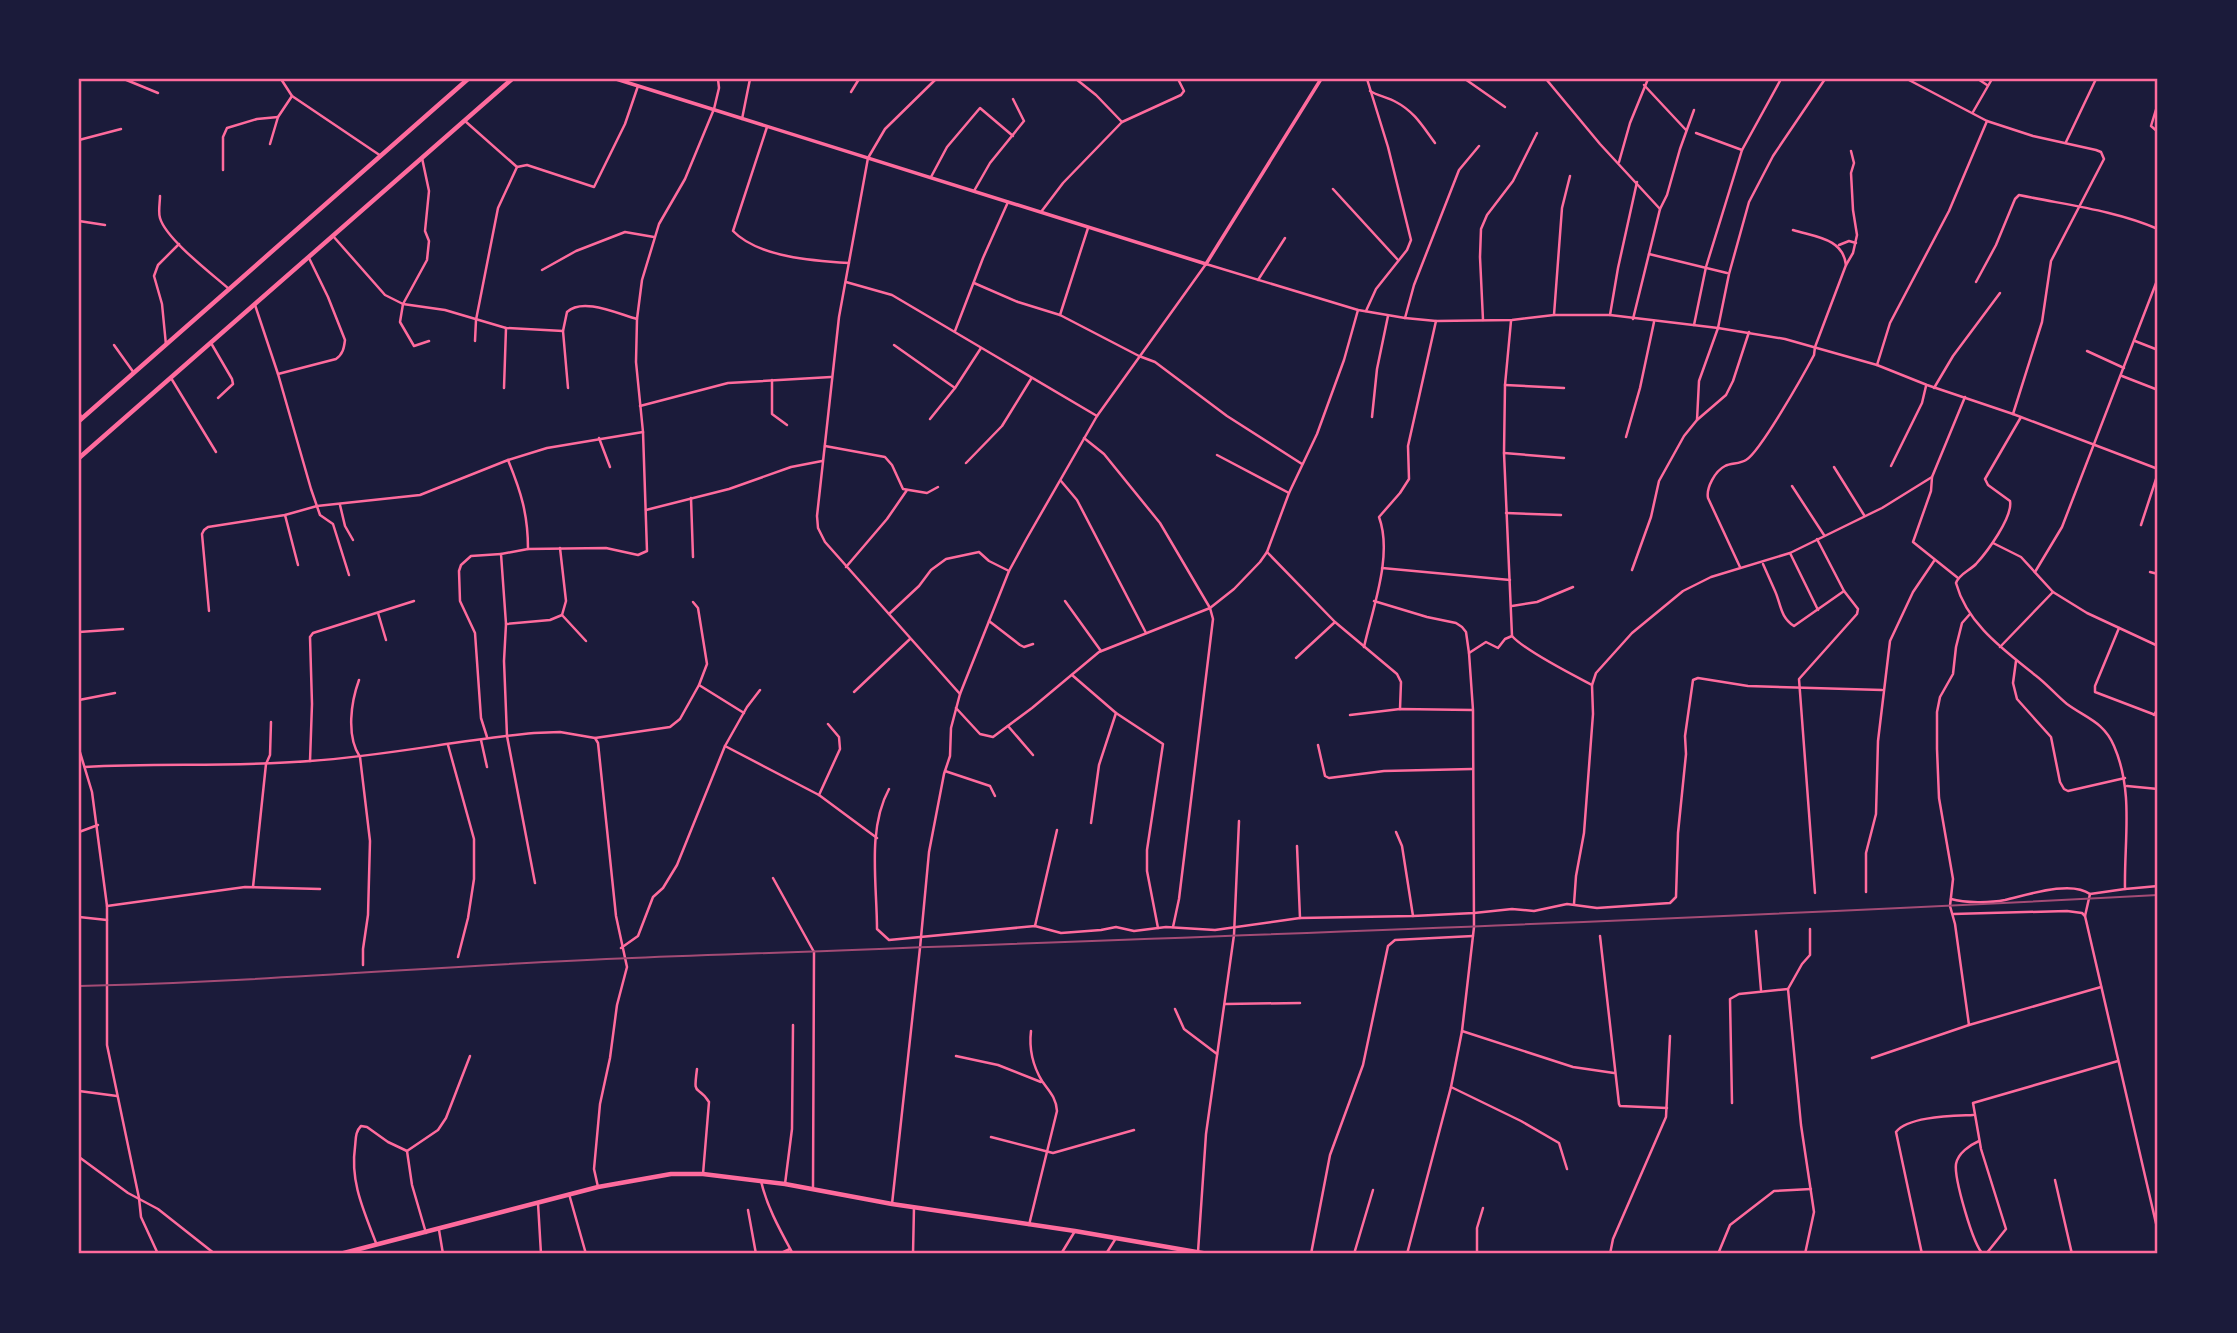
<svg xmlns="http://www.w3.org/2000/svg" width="2237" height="1333" font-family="'Exo 2',sans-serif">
  <rect width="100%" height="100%" fill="#1b1b3a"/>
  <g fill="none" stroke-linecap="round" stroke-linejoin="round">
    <g stroke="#ff6b9d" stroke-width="2.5">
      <polyline points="124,79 158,93"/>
      <polyline points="281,79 292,96 381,156"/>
      <polyline points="936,79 885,129 868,158 839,317 817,516 818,528 825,542 960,694"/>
      <polyline points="1465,79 1505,107"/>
      <polyline points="1546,79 1600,144 1660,209 1633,319"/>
      <polyline points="1907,79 1987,121 2033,136 2096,150 2101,152 2104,159 2051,261 2042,322 2013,414"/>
      <polyline points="1978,79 1987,85"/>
      <polyline points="1644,85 1686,130"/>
      <path d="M1370 91C1378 96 1387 97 1396 102 1415 112 1423 127 1435 143"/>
      <polyline points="851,92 859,79"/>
      <polyline points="2158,103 2151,126 2158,132"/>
      <polyline points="1973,112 1992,79"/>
      <polyline points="742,119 750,79"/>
      <polyline points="465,121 517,167 527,165 594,187 625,124 638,86"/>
      <polyline points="1122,122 1181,95 1184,91 1178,79"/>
      <path d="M767 127 733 231C758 257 814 261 849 263"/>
      <polyline points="1696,133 1742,150"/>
      <polyline points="79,140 121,129"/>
      <polyline points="2066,142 2096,79"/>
      <polyline points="270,144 278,117 292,96"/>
      <polyline points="422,158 429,191 425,231 429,241 427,260 403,304 400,322 414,346 429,341"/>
      <polyline points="1619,162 1630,123 1648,79"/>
      <polyline points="223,170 223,137 227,128 257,119 278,117"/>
      <polyline points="931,177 947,147 980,108 1013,136"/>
      <polyline points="1333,189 1398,260"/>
      <polyline points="974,191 990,163 1024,121 1013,99"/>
      <path d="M160 196C160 203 158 212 160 218 166 239 212 274 229 289"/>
      <polyline points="1660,209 1667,195 1680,149 1694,110"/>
      <polyline points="1041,212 1063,183 1122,122 1096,95 1076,79"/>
      <polyline points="79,221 105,225"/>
      <polyline points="333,236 385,295 403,304 445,310 506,328 563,331"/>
      <polyline points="1839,245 1849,241 1856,243"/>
      <polyline points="1649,254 1727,273"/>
      <polyline points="1846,265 1853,253 1857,235 1853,210 1851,173 1854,163 1851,151"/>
      <polyline points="542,270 576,251 625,232 654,237"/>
      <polyline points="1258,280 1285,238"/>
      <polyline points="846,282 892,295 1097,416"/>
      <path d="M1976 282 1996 245 2015 199 2019 195C2066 205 2114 210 2158 229"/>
      <polyline points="974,283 1018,302 1060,315 1139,356 1155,362 1227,416 1302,464"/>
      <polyline points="255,305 278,374 311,489 320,515 333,524 349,575"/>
      <polyline points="1366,311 1376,289 1407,250 1411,240 1388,147 1367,79"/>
      <polyline points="1060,315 1088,228"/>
      <polyline points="1554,315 1562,208 1570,176"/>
      <polyline points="1610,315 1618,268 1637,182"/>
      <polyline points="1405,318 1414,285 1459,170 1479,146"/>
      <polyline points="1483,320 1480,257 1481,229 1487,215 1513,181 1537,133"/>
      <path d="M1511 321 1505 385 1504 453 1512 636C1525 651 1573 675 1592 685"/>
      <polyline points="1694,325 1706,267 1742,150 1781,79"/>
      <polyline points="955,331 983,258 1008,202"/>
      <polyline points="475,341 476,320 498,208 517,167"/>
      <polyline points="2135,341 2158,350"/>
      <polyline points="211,343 232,379 233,384 218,398"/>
      <polyline points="114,345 134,373"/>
      <polyline points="166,345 162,304 154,276 158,265 179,244"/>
      <polyline points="894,345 955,388"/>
      <polyline points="2087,351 2124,368"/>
      <polyline points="1877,365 1890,323 1949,211 1987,121"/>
      <path d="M278 374 336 359C343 354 344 348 345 340L328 297 309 258"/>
      <polyline points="2122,376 2158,390"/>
      <polyline points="171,378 216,452"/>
      <polyline points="772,380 772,414 787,425"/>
      <polyline points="1505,385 1564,388"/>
      <polyline points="504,388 506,328"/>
      <path d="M568 388 563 331 567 312C583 297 618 314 637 319"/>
      <polyline points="1934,388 1953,356 2000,293"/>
      <polyline points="640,406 728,383 831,377"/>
      <polyline points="79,412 82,419"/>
      <polyline points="1372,417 1377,369 1388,316"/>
      <polyline points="930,419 955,388 981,348"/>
      <polyline points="1697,420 1699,381 1718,328 1729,274 1749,202 1773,156 1825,79"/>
      <polyline points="1626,437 1640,388 1654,322"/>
      <polyline points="599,438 610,467"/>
      <polyline points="1084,438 1104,454 1160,523 1210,608 1213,619 1179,899 1173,927"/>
      <polyline points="825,446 885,457 892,465 903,489 927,493 938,487"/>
      <polyline points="1504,453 1564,458"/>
      <polyline points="1217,455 1289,493"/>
      <path d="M508 460C521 492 528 514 528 549L501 554 506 624 504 661 507 736 535 883"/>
      <polyline points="966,463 1002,426 1031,379"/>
      <polyline points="1891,466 1922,403 1926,386"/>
      <polyline points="1834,467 1864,515"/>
      <polyline points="1932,477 1931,491 1913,542 1958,578"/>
      <polyline points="1061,481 1077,500 1146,633"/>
      <polyline points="1792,486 1824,535"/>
      <polyline points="691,498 693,557"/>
      <polyline points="340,505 345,526 353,540"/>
      <polyline points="646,510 729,489 791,467 822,461"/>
      <polyline points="1506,513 1561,515"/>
      <polyline points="285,515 298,565"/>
      <polyline points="2141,525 2158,473"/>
      <polyline points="1993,543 2021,557 2053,592 2087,613 2158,646"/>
      <polyline points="528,549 606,548 638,555 647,551 643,432 636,362 637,319 642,280 659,224 685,179 714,109 719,88 718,79"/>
      <polyline points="1267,552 1335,622 1397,674 1401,682 1400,709"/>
      <polyline points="1790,553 1818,610"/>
      <path d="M1763 564C1767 573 1771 582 1775 591 1781 604 1780 617 1794 626L1844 591"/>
      <polyline points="846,567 887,519 907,490"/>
      <path d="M1740 567 1708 498C1706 488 1715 471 1725 466 1731 463 1740 464 1746 460 1760 452 1804 374 1814 355L1815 347 1846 265C1843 238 1815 237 1793 230"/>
      <polyline points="1382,568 1510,580"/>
      <polyline points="1632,570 1651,517 1659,481 1684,436 1697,420 1726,395 1733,381 1749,332"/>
      <polyline points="2035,572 2062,527 2158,278"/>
      <polyline points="2150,572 2158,574"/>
      <polyline points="1065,601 1101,651"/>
      <polyline points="1374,601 1427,617 1456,623 1462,627 1466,632 1469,653 1473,710 1474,927 1462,1031 1451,1087 1407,1254"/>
      <polyline points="1512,606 1537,602 1573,587"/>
      <polyline points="209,611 202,534 204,530 208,527 285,515 317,506 420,495 508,460 547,448 643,432"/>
      <polyline points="378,613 386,640"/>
      <polyline points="889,614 919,586 931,570 946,559 979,552 989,561 1009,571"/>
      <polyline points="562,615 586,641"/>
      <polyline points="989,621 1020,645 1024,647 1033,644"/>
      <polyline points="506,624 550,620 562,615 566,601 560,548"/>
      <polyline points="2119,628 2095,686 2095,692 2158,716"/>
      <polyline points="79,632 123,629"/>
      <path d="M1364 647C1373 607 1393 555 1379 517L1400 493 1409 479 1408 446 1436 321"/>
      <polyline points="2000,647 2053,592"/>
      <polyline points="1469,653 1486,642 1498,648 1505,639 1512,636"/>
      <polyline points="1296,658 1335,622"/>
      <polyline points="2016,661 2013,683 2017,699 2051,737 2060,782 2064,789 2068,791 2125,778"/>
      <polyline points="1072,675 1116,713 1163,744 1147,850 1147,871 1158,928"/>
      <path d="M359 680C351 702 346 736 360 757L370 841 368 915 363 949V965"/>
      <polyline points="699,685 744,713"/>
      <polyline points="854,692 910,639"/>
      <polyline points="79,700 115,693"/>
      <polyline points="956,708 980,734 993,737 1032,708 1099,652 1210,608 1234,589 1260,562 1267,552 1289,493 1317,434 1344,360 1358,310"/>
      <polyline points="1350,715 1400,709 1472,710"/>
      <polyline points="2154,715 2158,708"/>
      <polyline points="1008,726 1033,755"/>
      <polyline points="487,737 481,718 475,633 460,601 459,571 461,565 471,556 501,554"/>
      <polyline points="595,738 670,727 680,719 699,685 707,664 698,608 693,602"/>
      <polyline points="481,740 487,767"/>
      <polyline points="448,745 474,839 474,879 468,918 458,957"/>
      <polyline points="1318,745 1325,776 1329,778 1384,771 1472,769"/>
      <polyline points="725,746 819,795 877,838"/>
      <polyline points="79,749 92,792 107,906 107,1045 139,1198 141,1217 158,1254"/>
      <polyline points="310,761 312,704 310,637 313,633 414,601"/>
      <path d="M85 767C160 763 235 767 310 761 385 756 459 740 534 733L560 732 595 738 598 743 616 916 627 967 617 1005 610 1058 600 1104 594 1169 598 1187"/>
      <polyline points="945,771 990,786 995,796"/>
      <polyline points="2127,786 2158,789"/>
      <path d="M889 789C867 829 877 884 877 929L889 940 1035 926 1061 933 1101 930 1116 927 1134 931 1166 927 1215 930 1300 918 1413 916 1474 913 1512 909 1534 911 1567 904 1597 908 1670 903 1676 897 1678 833 1686 754 1685 736 1693 680 1698 678 1748 686 1882 690"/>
      <polyline points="819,795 840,749 839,737 828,724"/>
      <polyline points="1091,823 1099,765 1116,713"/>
      <polyline points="79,832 98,825"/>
      <polyline points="1396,832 1402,846 1413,916"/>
      <polyline points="1297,846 1300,918"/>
      <polyline points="773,878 814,952 813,1189"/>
      <polyline points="253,887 266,764 270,755 271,722"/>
      <polyline points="2125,889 2158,886"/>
      <polyline points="1866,892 1866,853 1876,814 1878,741 1890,641 1913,592 1934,561"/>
      <polyline points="1815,893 1799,679 1857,614 1858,609 1844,591 1817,539"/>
      <polyline points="2090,894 2085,916 2158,1232"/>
      <path d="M1951 899C1965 903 1990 903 2005 900 2027 895 2071 880 2090 894L2125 889C2124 840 2134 792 2114 746 2104 722 2086 718 2067 704 2056 695 2047 684 2035 675 2004 650 1967 624 1956 583 1959 574 1969 571 1976 564 1987 552 2013 517 2010 501L1988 485 1985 479 2021 417"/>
      <polyline points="1574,904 1576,876 1584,833 1593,714 1592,685 1596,673 1632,633 1683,591 1711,577 1790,553 1882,508 1932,477 1965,397"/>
      <polyline points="107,906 245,887 320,889"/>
      <polyline points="1953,914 2067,911 2082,913 2085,916"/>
      <polyline points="79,917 107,920"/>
      <polyline points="1035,926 1057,830"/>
      <polyline points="1756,931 1761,990"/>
      <polyline points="1600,936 1619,1104 1620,1106 1667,1108"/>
      <polyline points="621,948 638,936 653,897 663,888 677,865 725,746 747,707 760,690"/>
      <polyline points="1225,1004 1300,1003"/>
      <polyline points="1175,1009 1184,1029 1217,1054"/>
      <polyline points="1969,1025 1955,924 1950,906 1953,879 1939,798 1937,749 1937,712 1940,697 1953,674 1956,647 1962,623 1970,614"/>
      <polyline points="1462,1031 1573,1067 1614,1073"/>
      <polyline points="956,1056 998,1065 1041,1082"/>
      <polyline points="1872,1058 1969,1025 2101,987"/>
      <path d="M697 1069C693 1099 697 1083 709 1102L703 1174"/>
      <polyline points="1451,1087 1521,1121 1559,1143 1567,1169"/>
      <polyline points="79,1091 117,1096"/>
      <polyline points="1732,1103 1730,999 1739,994 1788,989"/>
      <polyline points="991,1137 1053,1153 1134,1130"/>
      <path d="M1979 1141C1970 1145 1958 1153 1956 1164 1954 1178 1973 1245 1983 1254"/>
      <polyline points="407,1151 438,1130 446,1118 470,1056"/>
      <polyline points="407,1151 412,1185 426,1233"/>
      <polyline points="79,1157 128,1193 158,1209 215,1254"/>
      <polyline points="2055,1180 2072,1254"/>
      <path d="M761 1181C767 1207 780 1230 793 1254"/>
      <polyline points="785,1184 792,1129 793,1025"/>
      <polyline points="569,1194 586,1254"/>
      <polyline points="538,1203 541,1254"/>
      <polyline points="892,1204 920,948 929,852 944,774 950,756 951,728 960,694 1009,571 1027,538 1097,416 1206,264 1358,310 1405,318 1436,321 1512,320 1554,315 1610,315 1718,328 1785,339 1877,365 1927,385 2013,414 2158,469"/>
      <polyline points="748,1210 756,1254"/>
      <path d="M1029 1225 1057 1111C1056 1097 1049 1091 1042 1081 1033 1066 1029 1048 1031 1031"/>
      <polyline points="439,1230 443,1254"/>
      <path d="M376 1243C364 1211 350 1182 355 1147 356 1139 355 1132 361 1126L367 1127 388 1142 407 1151"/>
      <polyline points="1198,1252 1206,1134 1234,935 1239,821"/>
      <polyline points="779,1254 790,1249"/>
      <polyline points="913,1254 914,1207"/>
      <polyline points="1061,1254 1075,1231"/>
      <polyline points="1106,1254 1116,1238"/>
      <polyline points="1311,1254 1330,1155 1363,1065 1388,946 1395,940 1473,936"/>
      <polyline points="1354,1254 1373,1190"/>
      <polyline points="1477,1254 1477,1228 1483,1208"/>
      <polyline points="1610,1254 1613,1239 1666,1117 1670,1036"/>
      <polyline points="1718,1254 1730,1225 1774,1191 1811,1189"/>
      <polyline points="1805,1254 1814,1212 1801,1125 1788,989 1802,964 1810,955 1810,929"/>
      <path d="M1922 1254 1896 1132C1908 1116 1954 1116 1973 1115"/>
      <polyline points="1986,1254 2006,1229 1981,1149 1973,1103 2118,1061"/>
    </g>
    <polyline stroke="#ff6b9d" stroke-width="3.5" points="616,79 1206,264 1321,79"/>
    <g stroke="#ff6b9d" stroke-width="4.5">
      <polyline points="79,421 468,79"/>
      <polyline points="79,458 512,79"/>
      <polyline points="340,1254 598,1187 671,1174 703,1174 785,1184 892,1204 1075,1231 1208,1254"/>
    </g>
    <path stroke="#a44b75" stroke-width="2" d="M79 986C264 982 448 965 632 958 1141 939 1650 922 2158 895"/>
  </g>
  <rect width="2237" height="1333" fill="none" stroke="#1b1b3a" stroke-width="161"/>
  <rect x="80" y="80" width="2076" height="1172" fill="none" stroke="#ff6b9d" stroke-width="2.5"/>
</svg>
